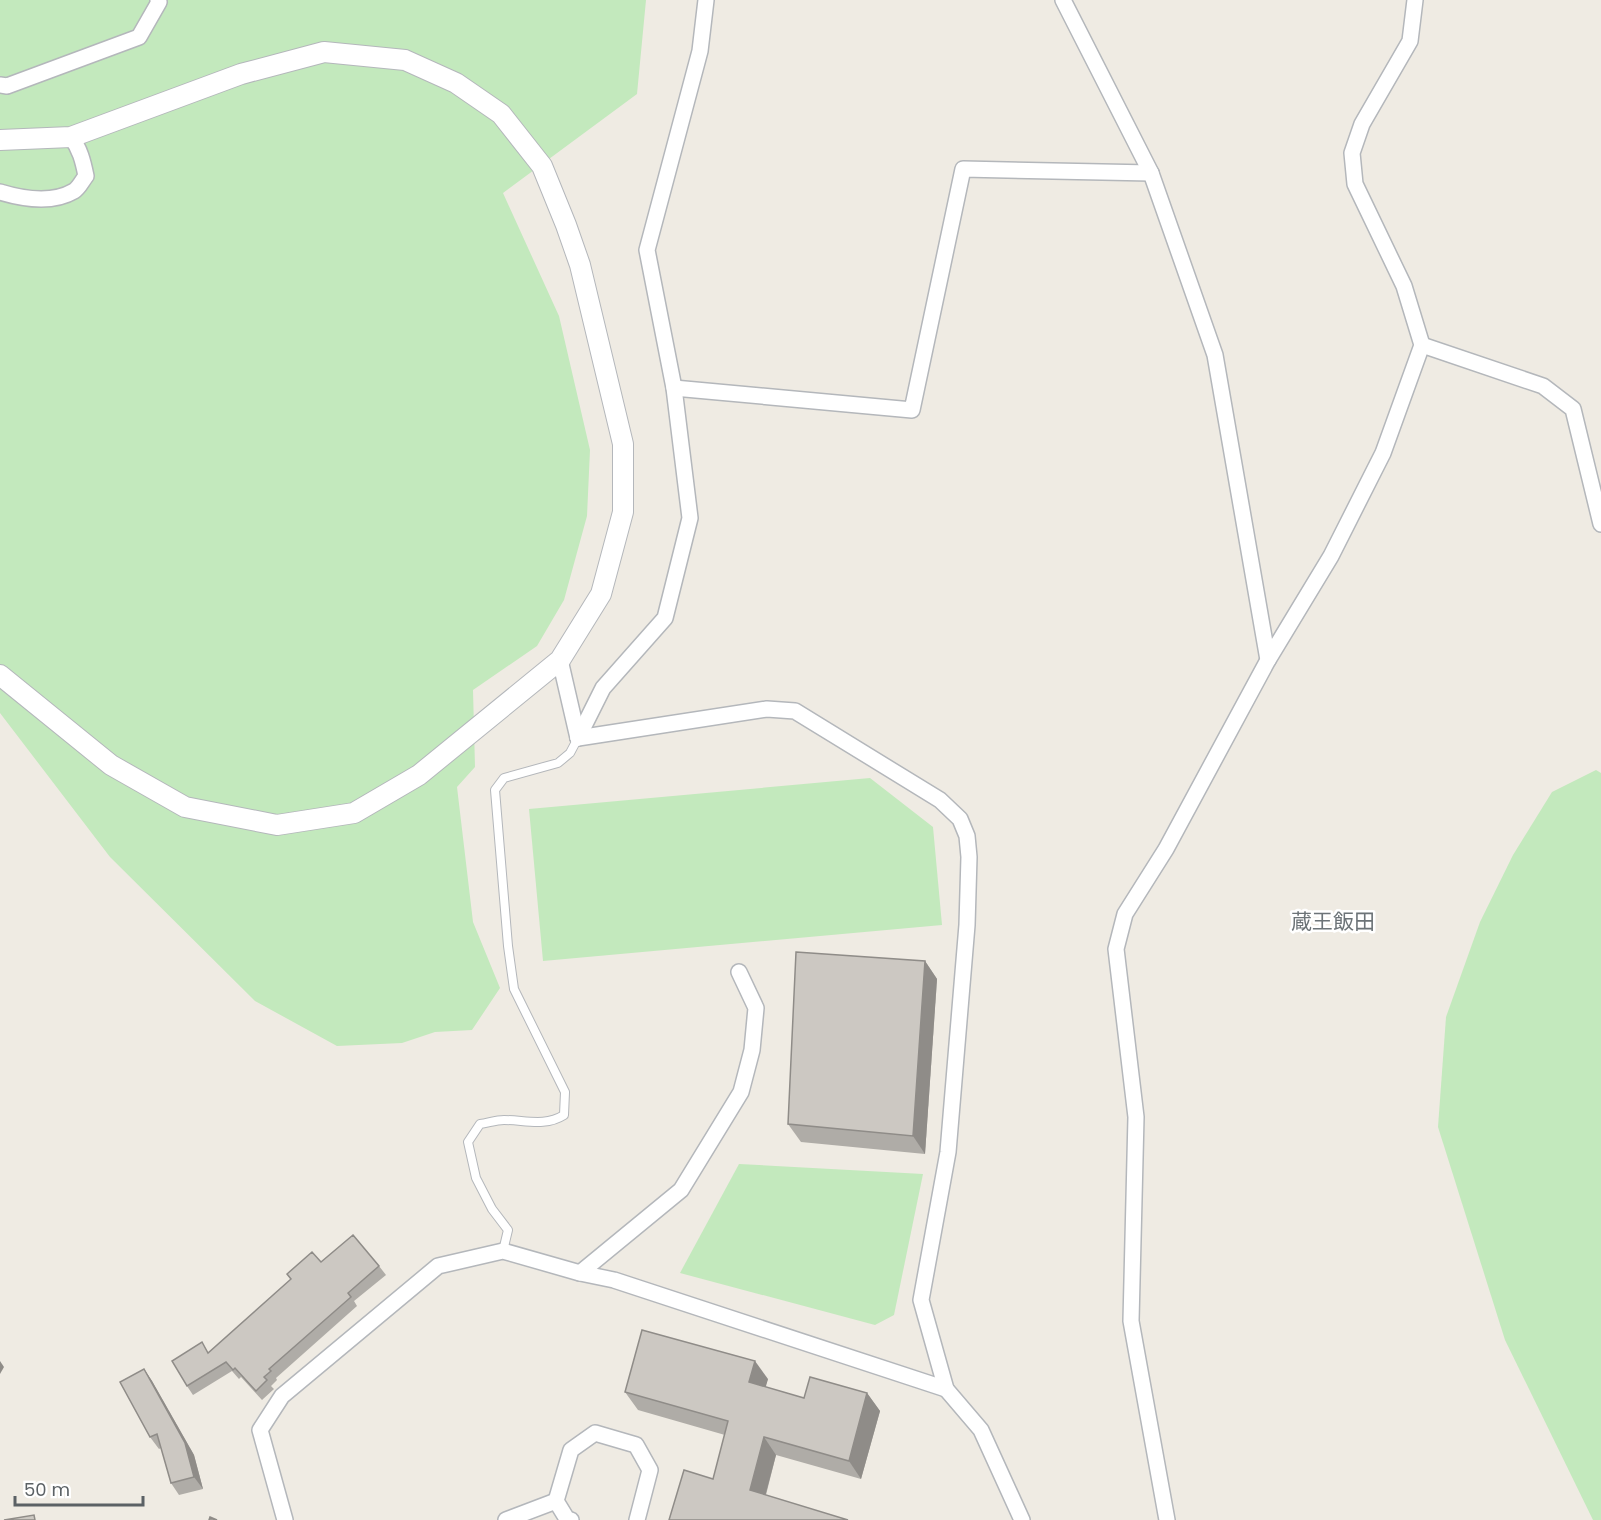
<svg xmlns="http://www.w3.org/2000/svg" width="1601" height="1520" font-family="Poppins,'Noto Sans JP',sans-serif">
  <rect width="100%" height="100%" fill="#efebe3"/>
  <g fill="#c3e9bd">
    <polygon points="0,0 646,0 637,94 503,193 559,316 590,450 587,516 564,600 537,646 473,690 475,767 457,787 473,922 500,988 472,1030 435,1032 402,1043 337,1046 255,1001 110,857 0,713"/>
    <polygon points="1596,770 1601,773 1601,1520 1593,1520 1505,1340 1438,1127 1446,1017 1480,922 1513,855 1552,792"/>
    <polygon points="870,778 933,827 942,925 543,961 529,809"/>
    <polygon points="739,1164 923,1174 894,1315 875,1325 680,1273"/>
  </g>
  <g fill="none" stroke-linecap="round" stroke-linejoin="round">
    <g stroke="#b4b7bb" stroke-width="10">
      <path id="service" d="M503 1251 508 1230 492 1209 476 1178 468 1142 480 1124C488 1123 496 1120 504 1120 525 1120 545 1127 564 1115L565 1092 514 989 508 946 495 790 504 778 558 763 570 753 578 738"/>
    </g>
    <g stroke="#b4b7bb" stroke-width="18">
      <g id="minor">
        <polyline points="1063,0 1151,173 1215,355 1268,660"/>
        <polyline points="0,85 7,86 139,37 159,2 158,0"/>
        <path d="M0 192C23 199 52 204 74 191 79 188 82 181 86 176 83 161 80 149 71 137"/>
        <polyline points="1422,345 1543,386 1573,409 1601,524"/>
        <polyline points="674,388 912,410 963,169 1151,173"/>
        <polyline points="560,660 578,738"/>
        <polyline points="578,738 767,709 795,711 940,800 960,819 967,836 969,857 967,925 948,1152 921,1300 946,1389 981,1430 1022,1520"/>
        <polyline points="578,738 603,688 665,618 690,518 674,388 647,250 700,51 706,0"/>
        <polyline points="580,1273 681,1190 741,1092 752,1050 756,1008 739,972"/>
        <polyline points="285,1520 260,1430 282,1396 438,1266 503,1251 580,1273 614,1280 946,1389"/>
        <polyline points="506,1520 556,1501"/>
        <polyline points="571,1520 567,1519 556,1501 571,1450 595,1433 636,1445 650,1470 637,1520"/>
        <polyline points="1167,1520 1131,1321 1136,1117 1116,949 1125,914 1166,849 1268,660 1331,556 1383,453 1422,345 1404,286 1355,184 1352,153 1362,124 1410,41 1415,0"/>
      </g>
    </g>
    <g stroke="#b4b7bb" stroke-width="22">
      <polyline id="tertiary" points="0,140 71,137 241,74 324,52 405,60 456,83 501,114 542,166 566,225 580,265 623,444 623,512 601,594 560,660 419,775 354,813 277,825 185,807 111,765 0,675"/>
    </g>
    <use href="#service" stroke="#fff" stroke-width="8"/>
    <use href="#minor" stroke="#fff" stroke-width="15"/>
    <use href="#tertiary" stroke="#fff" stroke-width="20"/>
  </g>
  <g fill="#afaca7">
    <polygon points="925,961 937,979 925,1154 801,1142 788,1124"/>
    <polygon points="321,1262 379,1266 386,1275 354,1301 357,1306 276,1378 277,1380 271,1386 274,1389 262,1400 241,1377 239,1379 232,1371 193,1395 187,1386 291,1279 287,1274"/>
    <polygon points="144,1369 152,1381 194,1455 203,1489 179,1495 171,1483 161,1448 159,1449 150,1437"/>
    <polygon points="768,1379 765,1387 804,1398 867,1393 880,1411 861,1479 776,1455 766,1495 713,1479 725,1435 638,1410 625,1392"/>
  </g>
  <g fill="#8f8c88">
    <polygon points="925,961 937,979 925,1154 913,1136"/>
    <polygon points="0,1361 4,1367 0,1374"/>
    <polygon points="755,1361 768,1379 762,1400 749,1382"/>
    <polygon points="144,1369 152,1381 194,1455 203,1489 194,1477"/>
    <polygon points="867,1393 880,1411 861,1479 849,1461"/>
    <polygon points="764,1437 776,1455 762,1508 750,1490"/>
  </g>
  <g fill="#ccc8c2" stroke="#8f8c88" stroke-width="1.5">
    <polygon points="796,952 925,961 913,1136 788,1124"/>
    <polygon points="353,1235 379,1266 348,1293 351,1297 269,1369 271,1371 264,1377 267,1380 256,1391 235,1368 233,1370 226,1362 187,1386 172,1361 202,1342 208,1353 291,1279 287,1274 312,1252 321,1262"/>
    <polygon points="642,1330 755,1361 749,1382 804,1398 810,1377 867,1393 849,1461 764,1437 750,1490 848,1520 669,1520 684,1470 713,1479 728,1421 625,1392"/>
    <polygon points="144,1369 185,1443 194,1477 171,1483 157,1434 150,1437 120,1382"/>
    <polygon points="34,1515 35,1520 4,1520"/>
    <polygon points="210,1517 217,1520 209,1520"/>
  </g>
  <g text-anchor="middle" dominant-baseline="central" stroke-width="5" stroke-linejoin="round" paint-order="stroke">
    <g font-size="21" fill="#6c7377" stroke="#fff">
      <text x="1333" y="921">蔵王飯田</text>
    </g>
  </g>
  <path d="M15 1496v9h128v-9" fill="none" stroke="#5b6165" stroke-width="3"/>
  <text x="24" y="1496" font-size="18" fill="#5b6165" stroke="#ffffff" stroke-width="4.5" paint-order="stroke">50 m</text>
</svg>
